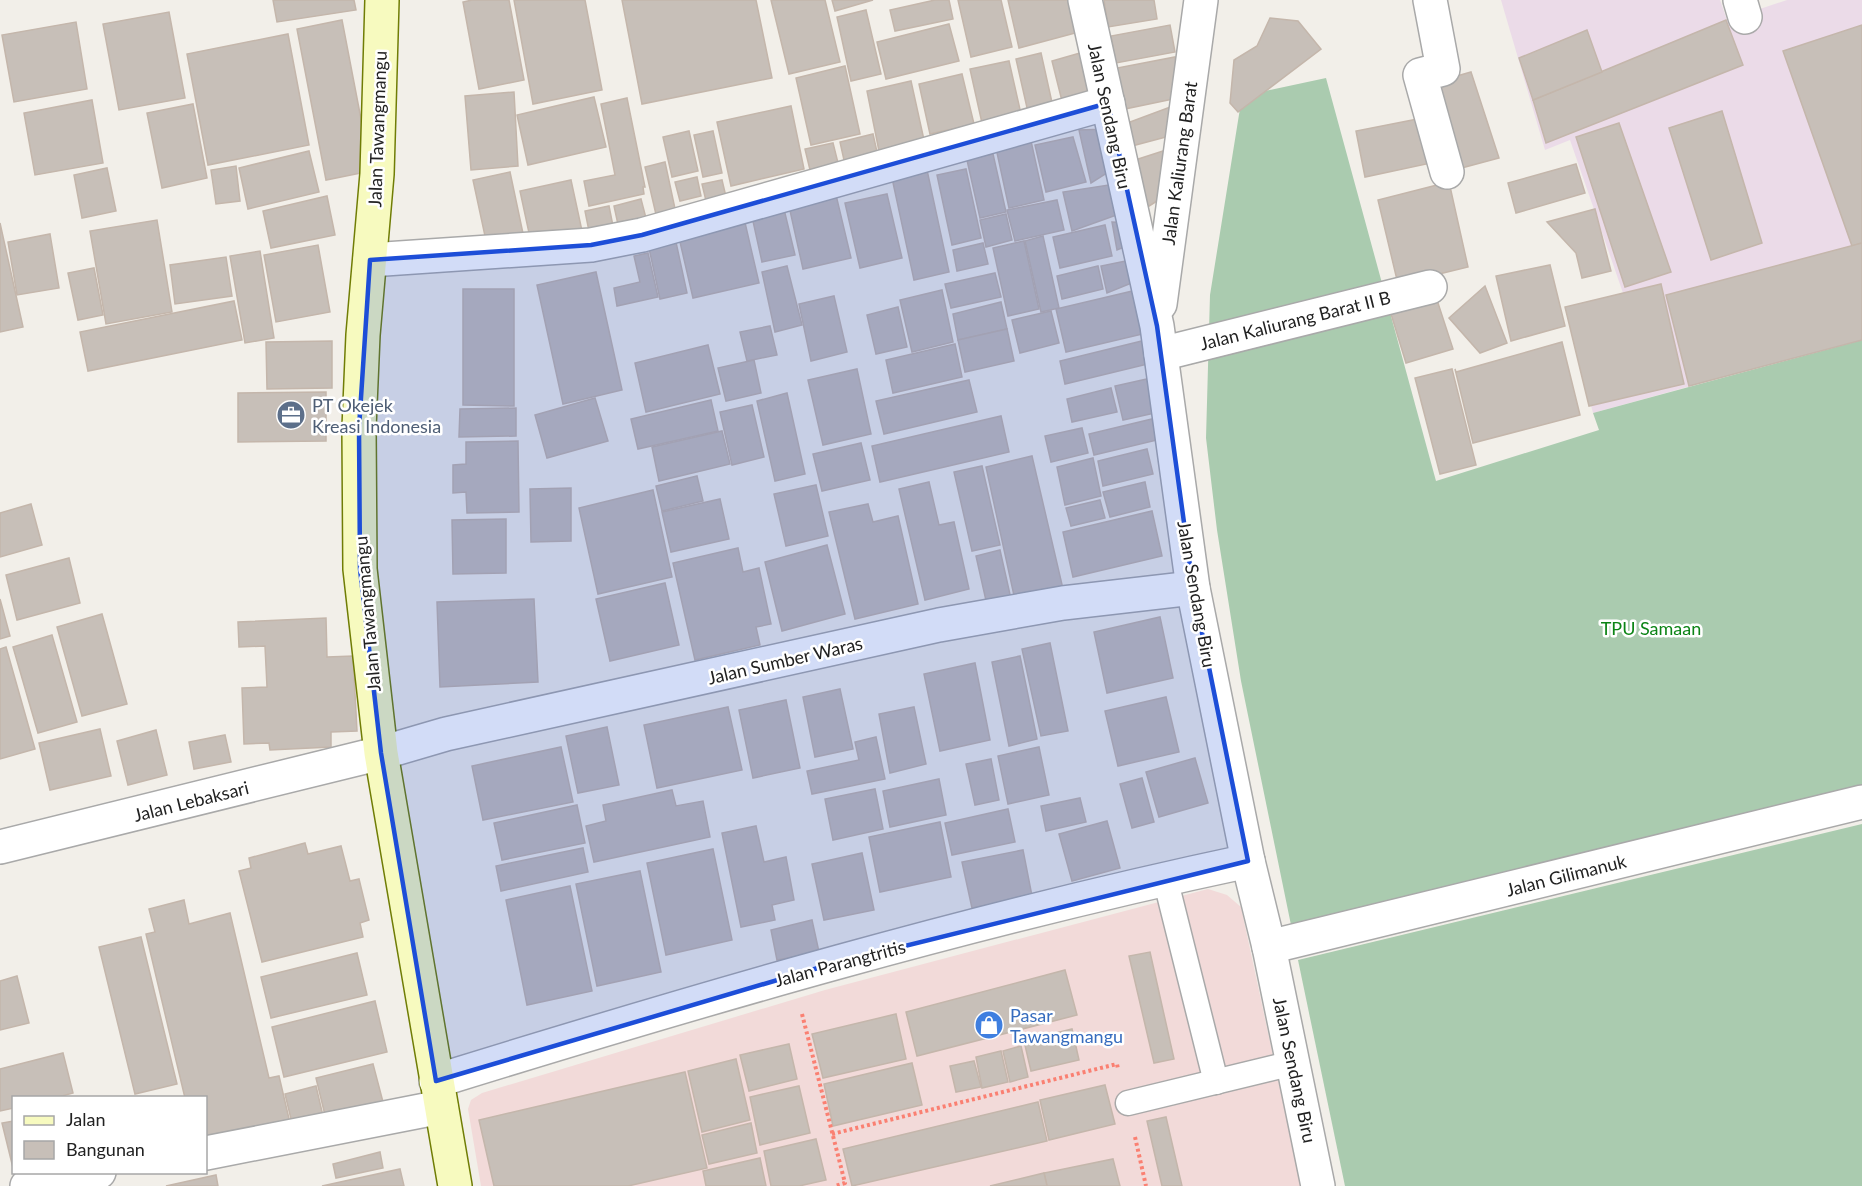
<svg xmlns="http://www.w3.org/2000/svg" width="1862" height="1186" font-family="Lato,sans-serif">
  <rect width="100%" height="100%" fill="#f2efe9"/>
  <polygon fill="#f2dad9" points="1208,889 1227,895 1241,907 1301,1186 481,1186 468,1109 471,1100 482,1093 825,990"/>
  <polygon fill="#ebdbe8" points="1501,0 1720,0 1727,20 1787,0 1862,0 1862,339 1593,413 1565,307 1623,293 1570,140 1545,150"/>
  <g fill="#aacbaf">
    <polygon points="1326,78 1436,481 1599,430 1593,413 1862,340 1862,789 1291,925 1241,681 1217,530 1206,438 1210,295 1242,96"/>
    <polygon points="1862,824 1862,1186 1345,1186 1298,960"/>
  </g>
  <g fill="#c7bfb8" stroke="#c4b6ab" stroke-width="1.5">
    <polygon points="273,0 354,0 356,10 277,22"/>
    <polygon points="472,0 509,0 524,80 479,89 463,2"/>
    <polygon points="514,0 585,0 602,90 533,104"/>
    <polygon points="622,0 756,0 772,78 642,104"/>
    <polygon points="771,0 825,0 840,62 789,74"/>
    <polygon points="832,0 873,0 835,11"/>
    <polygon points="935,0 949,0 953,19 895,31 890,10"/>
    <polygon points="958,0 1001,0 1012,47 971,57"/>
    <polygon points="1008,0 1070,0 1079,32 1019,48"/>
    <polygon points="1104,0 1154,0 1157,19 1108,27"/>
    <polygon points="866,10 881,74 851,81 837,17"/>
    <polygon points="169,12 185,98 119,110 103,24"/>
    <polygon points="1270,18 1298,21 1321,49 1238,112 1230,103 1234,60 1257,46"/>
    <polygon points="342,20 371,171 326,180 297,29"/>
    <polygon points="1726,20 1743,65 1546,143 1533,100"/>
    <polygon points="76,22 87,89 14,102 2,35"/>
    <polygon points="949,24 959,61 886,79 877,42"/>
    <polygon points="1170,25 1175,52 1116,63 1111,36"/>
    <polygon points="1862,25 1862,243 1852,246 1783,51"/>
    <polygon points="1587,30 1602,72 1533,100 1519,58"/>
    <polygon points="288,34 309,145 208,165 187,54"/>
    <polygon points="1087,51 1092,90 1062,101 1052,61"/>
    <polygon points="1041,53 1053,107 1028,112 1016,59"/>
    <polygon points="1175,57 1183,97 1120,110 1112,69"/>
    <polygon points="1009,61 1021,114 982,123 970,69"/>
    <polygon points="845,66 860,134 811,145 796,78"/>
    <polygon points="1471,72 1499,158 1454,170 1429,84"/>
    <polygon points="962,74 974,124 930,134 919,84"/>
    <polygon points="911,81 924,140 879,151 867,91"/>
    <polygon points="514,92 518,166 471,170 465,96"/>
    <polygon points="594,97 606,147 528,165 517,115"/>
    <polygon points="627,98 645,187 643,187 644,194 589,206 584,181 615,175 601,104"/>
    <polygon points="92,100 103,163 35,175 24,113"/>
    <polygon points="193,104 207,178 162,188 147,113"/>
    <polygon points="791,106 804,169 731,186 717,122"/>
    <polygon points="1173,106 1181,133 1132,146 1130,122"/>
    <polygon points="1722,111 1762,243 1711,260 1669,128"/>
    <polygon points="1423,118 1431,163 1365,177 1356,131"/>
    <polygon points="1619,123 1671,272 1625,287 1576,137"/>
    <polygon points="1109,129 1115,168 1091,183 1079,130"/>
    <polygon points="689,131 698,171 672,177 663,137"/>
    <polygon points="713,131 722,173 703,177 694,135"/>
    <polygon points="873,134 879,161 846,169 840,142"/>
    <polygon points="1073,137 1086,182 1046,192 1035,145"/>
    <polygon points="1031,141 1044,200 1009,208 996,148"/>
    <polygon points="833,143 839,167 811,174 805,149"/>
    <polygon points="1166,150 1171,192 1146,208 1132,161"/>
    <polygon points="309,151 319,192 248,209 239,168"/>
    <polygon points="993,154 1006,212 980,218 967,160"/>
    <polygon points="665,162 677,218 658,223 645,167"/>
    <polygon points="1576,164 1585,193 1516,213 1508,183"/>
    <polygon points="236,166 240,201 216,204 211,170"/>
    <polygon points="107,168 116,211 82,218 74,175"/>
    <polygon points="966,169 981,238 952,245 937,175"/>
    <polygon points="927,170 949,272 914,280 892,178"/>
    <polygon points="510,172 525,243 488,250 473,180"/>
    <polygon points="697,177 701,196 680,201 675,182"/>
    <polygon points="571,180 582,231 531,242 520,191"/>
    <polygon points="722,180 727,201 707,205 702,184"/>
    <polygon points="1449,182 1468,267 1398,284 1378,200"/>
    <polygon points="1115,184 1122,213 1072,231 1063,192"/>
    <polygon points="887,194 902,258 860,268 845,203"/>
    <polygon points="836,195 851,258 803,269 789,206"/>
    <polygon points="327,196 335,235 271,248 263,211"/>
    <polygon points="641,199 647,222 619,229 614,206"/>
    <polygon points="1057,200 1064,230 1015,241 1007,210"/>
    <polygon points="783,205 795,255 762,262 751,212"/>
    <polygon points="609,206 614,231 590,236 585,211"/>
    <polygon points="1595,209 1611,271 1582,278 1576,253 1547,222"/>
    <polygon points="743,214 759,283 693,298 677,229"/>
    <polygon points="1006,214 1012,240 986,247 980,220"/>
    <polygon points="157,220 172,312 106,324 90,231"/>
    <polygon points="1112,222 1130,223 1134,243 1117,250"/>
    <polygon points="0,223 23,327 0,332"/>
    <polygon points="1105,225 1112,256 1060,268 1053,237"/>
    <polygon points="674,233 687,293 660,299 647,239"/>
    <polygon points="50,234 59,288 17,295 8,242"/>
    <polygon points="1043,236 1059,308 1041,312 1025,241"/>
    <polygon points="1024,241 1039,309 1008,316 993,248"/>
    <polygon points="983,243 988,264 957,271 953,250"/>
    <polygon points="1862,243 1862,340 1689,386 1666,295"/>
    <polygon points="318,245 330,312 276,322 264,255"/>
    <polygon points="260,251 274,338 245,343 230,256"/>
    <polygon points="648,253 658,297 617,306 614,288 640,282 634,256"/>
    <polygon points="226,257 232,296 175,304 170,265"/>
    <polygon points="1131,260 1134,282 1107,293 1101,266"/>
    <polygon points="1550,265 1565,326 1511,341 1496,276"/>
    <polygon points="787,266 802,325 775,332 762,272"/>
    <polygon points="1098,266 1103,289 1062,299 1057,276"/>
    <polygon points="94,268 103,315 78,320 68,273"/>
    <polygon points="596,272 622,390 563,404 537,285"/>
    <polygon points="995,273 1001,297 951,308 945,284"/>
    <polygon points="1661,284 1684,384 1589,406 1565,307"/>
    <polygon points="1485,286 1507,343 1480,353 1449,318"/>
    <polygon points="463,289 514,289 514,406 463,405"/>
    <polygon points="1141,289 1151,332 1066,352 1056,309"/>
    <polygon points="942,290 953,342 912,352 900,300"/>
    <polygon points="834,296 847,352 811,361 799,304"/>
    <polygon points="1437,300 1453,349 1406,363 1391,314"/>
    <polygon points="234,301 242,340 88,371 80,332"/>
    <polygon points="1001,302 1007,329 958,340 953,314"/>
    <polygon points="898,307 907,347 876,354 867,315"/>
    <polygon points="1051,311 1059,343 1020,353 1012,320"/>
    <polygon points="770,326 777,355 747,361 740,332"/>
    <polygon points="1007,329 1014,361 965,372 958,340"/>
    <polygon points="1150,339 1156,362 1065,384 1060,361"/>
    <polygon points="332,341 332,388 267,389 266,342"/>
    <polygon points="1562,342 1580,415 1473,443 1455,369 1456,372"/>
    <polygon points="955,344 962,377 893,393 886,360"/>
    <polygon points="708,345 720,394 646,412 635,363"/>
    <polygon points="754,360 761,393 726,401 718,368"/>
    <polygon points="857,369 871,434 823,445 808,380"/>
    <polygon points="1452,369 1476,465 1440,474 1415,378"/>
    <polygon points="1147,379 1155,413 1123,420 1115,386"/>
    <polygon points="969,380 977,412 884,434 876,401"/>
    <polygon points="1111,388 1117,412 1072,422 1067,399"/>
    <polygon points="326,392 326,441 238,442 238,393"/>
    <polygon points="787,393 805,474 775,481 757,401"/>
    <polygon points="595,398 608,441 547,458 535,415"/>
    <polygon points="711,400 718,431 638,449 631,419"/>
    <polygon points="752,405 764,457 732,465 720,412"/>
    <polygon points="516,408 516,436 459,437 460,409"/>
    <polygon points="1001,416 1009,452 880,482 872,446"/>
    <polygon points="1152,419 1157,440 1094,455 1089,434"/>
    <polygon points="1082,428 1088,453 1051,462 1045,436"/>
    <polygon points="722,431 730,464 659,481 652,447"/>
    <polygon points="518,441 519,512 467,513 466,492 453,493 453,465 466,464 466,442"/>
    <polygon points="861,443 870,480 822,491 813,454"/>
    <polygon points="1147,449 1153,474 1103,486 1098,461"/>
    <polygon points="1032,456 1063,589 1015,600 986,467"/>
    <polygon points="1093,458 1101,496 1065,505 1057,467"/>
    <polygon points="982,466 1000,545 972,551 954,472"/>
    <polygon points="697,476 703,501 662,511 656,486"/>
    <polygon points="929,482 939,525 954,522 969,589 925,600 899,489"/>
    <polygon points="1145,482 1150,507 1110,517 1103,492"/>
    <polygon points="816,485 828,536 786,546 774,494"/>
    <polygon points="571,488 571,541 531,542 530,489"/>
    <polygon points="653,490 672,577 598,594 579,508"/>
    <polygon points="720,499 729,539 671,552 662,512"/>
    <polygon points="1100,500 1105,518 1071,526 1066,508"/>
    <polygon points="31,504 42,545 0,557 0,513"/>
    <polygon points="868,504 873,522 898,516 918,604 855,619 829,512"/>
    <polygon points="1152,511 1162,556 1073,577 1063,532"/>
    <polygon points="506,519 506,573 453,574 452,520"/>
    <polygon points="827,545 845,614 782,631 765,562"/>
    <polygon points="738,548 743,572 759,568 771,624 756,627 760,645 695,660 673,563"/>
    <polygon points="1000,550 1011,599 987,605 976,556"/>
    <polygon points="69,558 80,603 17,620 6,575"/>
    <polygon points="665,583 679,645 610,661 596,599"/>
    <polygon points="0,599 10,636 0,639"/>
    <polygon points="534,599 538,682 440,687 437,602"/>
    <polygon points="102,614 127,704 82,716 57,627"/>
    <polygon points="1160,617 1173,678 1107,693 1094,632"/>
    <polygon points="326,618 327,657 353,656 357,731 331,732 331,747 270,750 269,743 244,744 242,688 267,687 265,646 239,647 238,622"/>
    <polygon points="52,635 77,722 38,733 13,647"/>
    <polygon points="1050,643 1068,731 1041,736 1022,649"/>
    <polygon points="6,647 35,749 0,759 0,649"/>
    <polygon points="1020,656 1037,739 1009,746 992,662"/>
    <polygon points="975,663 990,740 940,751 924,674"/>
    <polygon points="840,689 853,749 815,757 803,697"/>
    <polygon points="1166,697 1179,752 1118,766 1105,711"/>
    <polygon points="786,700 800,768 753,778 739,710"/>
    <polygon points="728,707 742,770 657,788 644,725"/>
    <polygon points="914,707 926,764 890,773 879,714"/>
    <polygon points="607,727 619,785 578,793 566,736"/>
    <polygon points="100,729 111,776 50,790 39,743"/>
    <polygon points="156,730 167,775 128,785 117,741"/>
    <polygon points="225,735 231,762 194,769 189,742"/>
    <polygon points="876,737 885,779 812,794 807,771 859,760 855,742"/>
    <polygon points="561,747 573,802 483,820 472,766"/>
    <polygon points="1039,747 1049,795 1008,804 998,756"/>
    <polygon points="1195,758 1208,803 1159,817 1146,772"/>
    <polygon points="991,759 999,800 975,805 966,764"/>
    <polygon points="1142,778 1154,822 1132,828 1120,784"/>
    <polygon points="939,779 946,815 890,827 883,791"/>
    <polygon points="875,789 883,829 833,840 825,799"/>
    <polygon points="672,790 676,806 703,801 710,837 594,862 586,826 606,821 603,805"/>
    <polygon points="1080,798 1086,822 1046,831 1041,806"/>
    <polygon points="577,805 585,843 502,860 494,823"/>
    <polygon points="1008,809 1015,842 952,855 945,823"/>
    <polygon points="1107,821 1120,868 1072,881 1059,834"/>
    <polygon points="940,822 951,877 880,892 869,837"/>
    <polygon points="756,826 764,862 786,857 794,900 772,905 775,920 741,927 722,833"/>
    <polygon points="305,843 308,854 341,846 350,881 359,879 369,920 360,923 363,937 262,962 239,871 251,868 249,858"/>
    <polygon points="583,848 588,872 501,891 496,866"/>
    <polygon points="713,849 732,940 666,955 647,863"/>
    <polygon points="1023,850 1032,896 972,908 962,862"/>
    <polygon points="862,853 874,910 824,920 812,864"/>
    <polygon points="640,871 661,972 597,986 576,884"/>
    <polygon points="570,886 592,991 527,1005 506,900"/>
    <polygon points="184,900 189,924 230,913 269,1078 279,1076 290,1123 206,1143 206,1098 185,1098 146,934 155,932 149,909"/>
    <polygon points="812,920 819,952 777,960 771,930"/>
    <polygon points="141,937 177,1084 135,1094 99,947"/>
    <polygon points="1150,952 1174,1059 1154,1063 1129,956"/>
    <polygon points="357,953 367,995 271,1018 261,977"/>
    <polygon points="1065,970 1077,1015 917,1056 906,1012"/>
    <polygon points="17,976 29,1023 0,1030 0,981"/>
    <polygon points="375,1001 387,1052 284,1077 272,1027"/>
    <polygon points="896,1014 906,1059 823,1078 812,1034"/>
    <polygon points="1072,1029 1079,1060 1031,1071 1024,1041"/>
    <polygon points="789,1044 797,1079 749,1091 740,1055"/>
    <polygon points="1021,1046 1028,1077 1010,1082 1003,1051"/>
    <polygon points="1001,1051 1008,1082 982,1088 976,1057"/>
    <polygon points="63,1053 73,1093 55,1098 14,1098 14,1108 0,1111 0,1069"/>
    <polygon points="736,1059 750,1120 702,1132 688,1071"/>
    <polygon points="974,1061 981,1087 956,1092 950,1066"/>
    <polygon points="912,1063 922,1105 833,1126 824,1084"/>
    <polygon points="373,1064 383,1102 325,1115 316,1078"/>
    <polygon points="685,1072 707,1168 628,1186 494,1186 479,1120"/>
    <polygon points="1105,1085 1115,1124 1049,1140 1040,1100"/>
    <polygon points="316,1086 323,1116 292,1123 285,1094"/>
    <polygon points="799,1086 810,1133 760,1145 750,1097"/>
    <polygon points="1038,1102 1047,1141 852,1186 843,1149"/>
    <polygon points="1166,1117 1182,1186 1162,1186 1147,1121"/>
    <polygon points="14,1121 14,1168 13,1168 2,1123"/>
    <polygon points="751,1123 757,1153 709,1164 702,1135"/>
    <polygon points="816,1139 826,1180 799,1186 771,1186 764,1151"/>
    <polygon points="380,1152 383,1168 336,1178 333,1164"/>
    <polygon points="760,1158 766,1186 706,1186 703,1171"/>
    <polygon points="1113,1159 1120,1186 1047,1186 1044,1173"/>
    <polygon points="400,1169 404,1186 322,1186"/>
    <polygon points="1044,1173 1047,1186 990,1186"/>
    <polygon points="216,1175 218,1186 166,1186"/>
  </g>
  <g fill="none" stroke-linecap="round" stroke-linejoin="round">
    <g stroke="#a9a9a9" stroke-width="27">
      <g id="service">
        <polyline points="1165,878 1216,1082"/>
        <polyline points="1128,1103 1293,1063"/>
      </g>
    </g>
    <g stroke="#a9a9a9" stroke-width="36">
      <g id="minor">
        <polyline points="1085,0 1157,326 1193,588 1248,861 1269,947 1318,1186"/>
        <polyline points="1430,0 1443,69 1420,75 1447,172"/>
        <polyline points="1740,0 1745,17"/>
        <polyline points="370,260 591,245 642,235 1108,103"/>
        <polyline points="1160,304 1201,0"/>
        <polyline points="1161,354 1430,287"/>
        <polyline points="0,847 381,753 446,734 939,625 1063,603 1193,588"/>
        <polyline points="1269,947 1862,802"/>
        <path d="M436 1081C704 998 974 919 1248 861"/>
        <polyline points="206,1153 441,1107"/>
        <polyline points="27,1186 99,1172"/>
      </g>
    </g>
    <g stroke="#707d05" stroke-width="36">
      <polyline id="secondary" points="382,0 377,174 363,335 359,428 360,569 381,753 455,1186"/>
    </g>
    <g stroke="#fa8072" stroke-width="4" stroke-dasharray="3 3" stroke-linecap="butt">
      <polyline points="802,1014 845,1183 835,1186"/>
      <polyline points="832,1134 1117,1064 1118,1069"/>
      <polyline points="1135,1137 1146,1186"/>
    </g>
    <use href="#service" stroke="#fff" stroke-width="24"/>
    <use href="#minor" stroke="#fff" stroke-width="33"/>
    <use href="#secondary" stroke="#f7fabf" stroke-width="33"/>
  </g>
  <path fill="#1d4ed8" fill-opacity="0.2" stroke="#1d4ed8" stroke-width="4.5" stroke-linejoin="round" d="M1108 103 1157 326 1193 588 1248 861 828 965 436 1081 381 753 360 569 359 428 370 260 591 245 642 235Z"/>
  <defs>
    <g id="office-disc" transform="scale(1.5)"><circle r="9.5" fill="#5c6f8a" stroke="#fff"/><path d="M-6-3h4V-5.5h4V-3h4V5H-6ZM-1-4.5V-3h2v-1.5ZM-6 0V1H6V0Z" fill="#fff"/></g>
    <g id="shop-disc" transform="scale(1.5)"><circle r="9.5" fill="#3f7fe0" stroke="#fff"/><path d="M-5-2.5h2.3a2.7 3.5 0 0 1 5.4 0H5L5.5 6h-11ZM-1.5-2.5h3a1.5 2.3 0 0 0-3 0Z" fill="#fff"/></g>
  </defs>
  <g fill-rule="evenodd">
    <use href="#office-disc" x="291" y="415"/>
    <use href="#shop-disc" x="989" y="1025"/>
  </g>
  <g text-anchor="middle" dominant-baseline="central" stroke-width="5" stroke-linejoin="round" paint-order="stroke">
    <g font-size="18" fill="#222" stroke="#fff">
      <text transform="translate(1110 116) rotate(78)">Jalan Sendang Biru</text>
      <text transform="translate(377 129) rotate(-88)">Jalan Tawangmangu</text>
      <text transform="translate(1179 163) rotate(-82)">Jalan Kaliurang Barat</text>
      <text transform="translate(1295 320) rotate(-14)">Jalan Kaliurang Barat II B</text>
      <text transform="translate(1197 594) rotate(80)">Jalan Sendang Biru</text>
      <text transform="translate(367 614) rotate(-95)">Jalan Tawangmangu</text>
      <text transform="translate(785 660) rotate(-13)">Jalan Sumber Waras</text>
      <text transform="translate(191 801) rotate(-14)">Jalan Lebaksari</text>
      <text transform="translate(1566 875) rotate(-14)">Jalan Gilimanuk</text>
      <text transform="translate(840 963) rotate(-15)">Jalan Parangtritis</text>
      <text transform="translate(1295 1070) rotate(78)">Jalan Sendang Biru</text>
    </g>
    <g font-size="18" fill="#4e5e75" stroke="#fff" text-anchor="start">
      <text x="312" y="405">PT Okejek<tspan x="312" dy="21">Kreasi Indonesia</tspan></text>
    </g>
    <g font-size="18" fill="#0c8416" stroke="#fff">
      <text x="1651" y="628">TPU Samaan</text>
    </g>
    <g font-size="18" fill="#366cbe" stroke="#fff" text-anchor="start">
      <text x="1010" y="1015">Pasar<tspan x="1010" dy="21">Tawangmangu</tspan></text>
    </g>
  </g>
  <rect x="12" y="1096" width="195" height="78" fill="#ffffff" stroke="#a7a7a7" stroke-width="1.5"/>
  <rect x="24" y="1116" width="30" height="9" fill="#f7fabf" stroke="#a7a7a7" stroke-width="1.5"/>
  <text x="66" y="1126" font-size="18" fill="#222222">Jalan</text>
  <rect x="24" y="1141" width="30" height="18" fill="#c7bfb8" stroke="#a7a7a7" stroke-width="1.5"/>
  <text x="66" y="1156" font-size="18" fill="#222222">Bangunan</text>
</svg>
